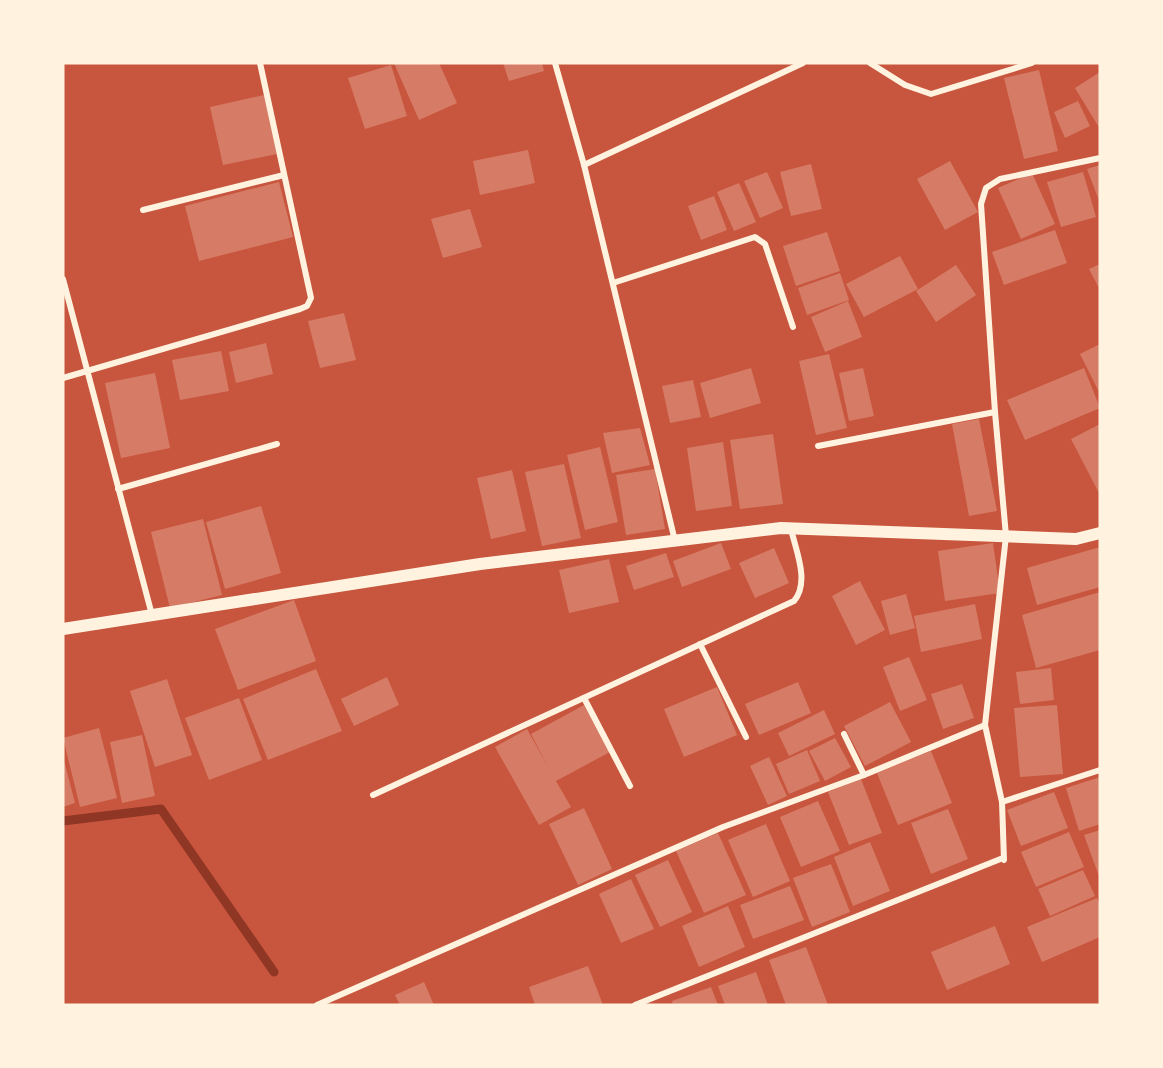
<svg xmlns="http://www.w3.org/2000/svg" width="1163" height="1068" font-family="'Open Sans',sans-serif">
  <rect width="100%" height="100%" fill="#c8553d"/>
  <g fill="none" stroke-linecap="round" stroke-linejoin="round">
    <polyline stroke="#8f3625" stroke-width="9" points="63,821 161,809 274,972"/>
  </g>
  <g fill="#d67c66">
    <polygon points="394,63 439,63 457,103 419,120"/>
    <polygon points="503,63 542,63 544,71 509,81"/>
    <polygon points="391,65 407,116 365,129 348,78"/>
    <polygon points="1039,70 1058,151 1024,159 1004,78"/>
    <polygon points="1100,72 1100,129 1075,88"/>
    <polygon points="264,95 277,154 223,165 210,107"/>
    <polygon points="1078,101 1090,126 1065,138 1054,112"/>
    <polygon points="528,150 535,183 480,195 473,161"/>
    <polygon points="950,161 978,212 945,230 917,179"/>
    <polygon points="811,164 822,209 791,216 780,172"/>
    <polygon points="1100,165 1100,203 1087,169"/>
    <polygon points="767,172 783,208 760,218 744,181"/>
    <polygon points="1083,172 1096,217 1061,227 1047,182"/>
    <polygon points="1032,173 1055,224 1021,239 998,188"/>
    <polygon points="279,182 293,237 199,261 185,206"/>
    <polygon points="739,183 756,222 734,231 717,192"/>
    <polygon points="714,196 727,230 701,240 688,206"/>
    <polygon points="470,209 482,247 443,258 431,219"/>
    <polygon points="1055,230 1067,263 1004,285 992,252"/>
    <polygon points="827,232 840,271 796,286 783,246"/>
    <polygon points="900,256 918,289 864,317 846,284"/>
    <polygon points="1100,264 1100,290 1089,269"/>
    <polygon points="956,265 976,295 936,322 916,291"/>
    <polygon points="840,273 849,300 807,315 798,288"/>
    <polygon points="848,301 862,337 825,352 811,317"/>
    <polygon points="344,313 356,360 320,368 308,321"/>
    <polygon points="266,343 273,374 236,383 229,352"/>
    <polygon points="1100,344 1100,394 1080,354"/>
    <polygon points="221,351 229,391 180,400 172,360"/>
    <polygon points="829,354 847,428 816,435 799,361"/>
    <polygon points="751,368 761,403 710,418 700,383"/>
    <polygon points="863,368 874,416 849,421 839,373"/>
    <polygon points="1084,368 1100,408 1025,440 1007,400"/>
    <polygon points="155,373 170,448 121,458 105,383"/>
    <polygon points="693,380 701,417 670,423 662,386"/>
    <polygon points="979,419 997,511 969,516 952,424"/>
    <polygon points="1100,424 1100,495 1071,439"/>
    <polygon points="640,428 650,465 612,473 603,433"/>
    <polygon points="773,434 783,504 740,509 730,440"/>
    <polygon points="723,442 732,506 696,511 687,448"/>
    <polygon points="600,447 618,522 585,530 567,455"/>
    <polygon points="564,464 581,538 542,546 525,472"/>
    <polygon points="655,469 665,529 626,535 616,475"/>
    <polygon points="512,470 526,531 491,539 477,478"/>
    <polygon points="261,506 281,573 225,589 206,522"/>
    <polygon points="203,519 222,595 170,608 151,532"/>
    <polygon points="721,543 731,569 682,587 673,561"/>
    <polygon points="993,543 1000,593 945,601 938,551"/>
    <polygon points="1100,547 1100,587 1037,605 1027,568"/>
    <polygon points="774,548 789,583 755,598 739,563"/>
    <polygon points="666,553 674,577 634,590 626,566"/>
    <polygon points="609,559 619,602 569,613 559,570"/>
    <polygon points="860,581 885,630 856,645 832,596"/>
    <polygon points="1100,592 1100,650 1036,668 1022,615"/>
    <polygon points="906,594 915,628 890,635 881,601"/>
    <polygon points="294,600 316,661 238,690 215,629"/>
    <polygon points="975,604 982,639 921,652 914,616"/>
    <polygon points="909,657 927,700 900,711 883,667"/>
    <polygon points="1051,668 1054,700 1020,704 1016,672"/>
    <polygon points="316,669 342,731 268,760 243,699"/>
    <polygon points="387,677 399,705 354,726 341,699"/>
    <polygon points="167,679 192,755 155,767 130,691"/>
    <polygon points="798,682 811,713 759,735 745,704"/>
    <polygon points="962,684 974,718 943,729 931,694"/>
    <polygon points="717,687 737,735 684,757 664,709"/>
    <polygon points="239,698 262,760 209,780 185,718"/>
    <polygon points="890,702 911,742 865,766 844,726"/>
    <polygon points="584,705 610,752 556,781 571,807 539,825 495,747 527,729 548,767 531,734"/>
    <polygon points="1057,705 1063,774 1020,777 1014,708"/>
    <polygon points="824,710 835,734 789,756 778,733"/>
    <polygon points="99,728 117,798 80,807 63,738"/>
    <polygon points="142,735 155,796 122,803 110,742"/>
    <polygon points="835,738 851,767 825,781 809,751"/>
    <polygon points="807,750 820,781 789,794 776,764"/>
    <polygon points="931,751 952,803 898,825 877,773"/>
    <polygon points="769,757 787,796 768,805 750,766"/>
    <polygon points="64,760 75,803 63,807 63,761"/>
    <polygon points="1100,777 1100,824 1079,831 1066,788"/>
    <polygon points="861,779 882,833 849,845 828,792"/>
    <polygon points="1054,792 1068,828 1021,846 1007,810"/>
    <polygon points="818,801 840,851 801,867 780,817"/>
    <polygon points="584,808 612,869 578,885 549,824"/>
    <polygon points="948,809 968,859 931,874 911,823"/>
    <polygon points="766,824 790,881 753,897 728,840"/>
    <polygon points="1100,830 1100,879 1084,835"/>
    <polygon points="1069,832 1084,867 1036,887 1021,852"/>
    <polygon points="718,833 746,895 704,913 676,851"/>
    <polygon points="870,842 890,891 853,906 834,857"/>
    <polygon points="668,860 692,912 660,927 635,875"/>
    <polygon points="831,864 850,912 812,927 793,878"/>
    <polygon points="1083,870 1095,896 1050,916 1038,889"/>
    <polygon points="631,879 654,929 621,943 599,894"/>
    <polygon points="790,886 804,920 753,939 740,905"/>
    <polygon points="1097,898 1100,906 1100,937 1042,962 1027,927"/>
    <polygon points="728,906 745,947 699,967 682,926"/>
    <polygon points="995,926 1010,964 947,990 931,952"/>
    <polygon points="806,947 828,1005 786,1005 769,960"/>
    <polygon points="588,966 603,1005 535,1005 529,987"/>
    <polygon points="756,972 768,1005 725,1005 718,986"/>
    <polygon points="424,982 434,1005 400,1005 395,995"/>
    <polygon points="711,987 718,1005 673,1005 672,1001"/>
  </g>
  <g fill="none" stroke-linecap="round" stroke-linejoin="round">
    <g stroke="#fff3e0" stroke-width="6">
      <polyline points="555,63 584,165 675,541"/>
      <polyline points="870,63 905,85 931,94 1032,63"/>
      <polyline points="584,165 803,63"/>
      <polyline points="143,210 284,175"/>
      <polyline points="63,279 152,615"/>
      <polyline points="613,283 755,237 765,244 793,327"/>
      <polyline points="63,378 300,309 307,306 311,298 260,63"/>
      <polyline points="818,446 995,412"/>
      <polyline points="118,489 277,444"/>
      <polyline points="700,644 746,737"/>
      <polyline points="584,698 630,786"/>
      <polyline points="844,734 864,775"/>
      <path d="M373 795 794 601C810 582 796 551 791 529"/>
      <polyline points="1002,802 1100,770"/>
      <polyline points="317,1005 723,827 864,775 985,725"/>
      <polyline points="635,1005 1003,858 1004,860 1002,802 985,725 1006,536 995,412 981,204 986,188 1000,179 1100,158"/>
    </g>
    <polyline stroke="#fff3e0" stroke-width="12" points="63,629 480,564 781,528 1076,539 1100,533"/>
  </g>
  <rect width="1163" height="1068" fill="none" stroke="#fff3e0" stroke-width="129"/>
</svg>
